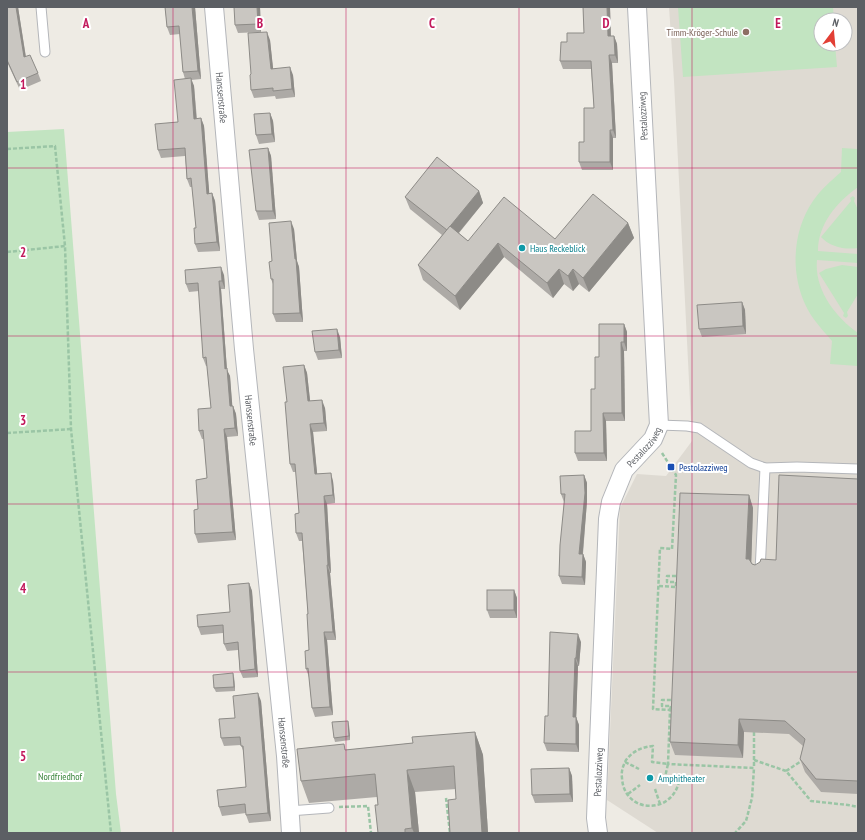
<svg xmlns="http://www.w3.org/2000/svg" width="865" height="840" font-family="'PT Sans Narrow',sans-serif">
  <rect width="100%" height="100%" fill="#eeebe4"/>
  <path fill="#dedad2" fill-rule="evenodd" d="M669 7H858V833H658L607 800 620 508 637 474 666 476 692 441 674 81ZM821 20H845V44H821Z"/>
  <g fill="#c2e4c1">
    <polygon points="678,7 833,7 834,20 821,20 821,44 835,44 837,67 683,77"/>
    <polygon points="64,129 116,794 121,833 7,833 7,132"/>
    <path d="M842 148 858 149V187C837 202 818 224 818 251L858 254V263L817 260C814 289 835 317 858 333V366L830 364 832 341C822 329 811 318 805 304 790 271 793 230 813 201 821 189 831 181 841 172Z"/>
    <path d="M853 196 855 198 854 201 858 210V248C845 250 830 247 821 237L851 201 850 198Z"/>
    <polygon points="842,265 858,267 858,294 847,312 848,316 846,318 843,316 844,313 819,273 826,269"/>
  </g>
  <g fill="none" stroke-linecap="round" stroke-linejoin="round">
    <g stroke="#b4b6ba" stroke-width="11">
      <g id="service">
        <polyline points="41,7 45,52"/>
        <polyline points="659,425 687,426 699,428 751,463 765,468 797,467 858,469"/>
        <polyline points="760,572 765,468"/>
        <polyline points="289,811 329,808"/>
      </g>
    </g>
    <g stroke="#b4b6ba" stroke-width="20">
      <g id="minor">
        <path id="s1" d="M214 7 244 349 286 756 291 833"/>
        <path id="s2" d="M598 833 596 818 608 519 611 502 624 470 653 439 659 425 637 7"/>
      </g>
    </g>
    <g stroke="#9ac5a5" stroke-width="2.5" stroke-dasharray="4 2" stroke-linecap="butt">
      <polyline points="7,149 55,146 65,246 71,429 111,833"/>
      <polyline points="7,252 65,246"/>
      <polyline points="7,433 71,429"/>
      <polyline points="662,453 676,475 672,549 660,548 653,709 670,710 668,764 754,768 752,798 746,821 735,833"/>
      <polyline points="659,586 676,587 676,582 667,582 667,576 680,576"/>
      <polyline points="670,710 671,706 662,706 662,700 675,700"/>
      <polyline points="754,732 754,768"/>
      <polyline points="754,760 786,771 811,801 848,805 858,807"/>
      <polyline points="625,762 639,769"/>
      <polyline points="786,771 803,760"/>
      <path d="M680 777H665L668 764 652 762 653 746C642 747 633 751 626 760 623 766 621 771 622 778 624 815 676 816 680 776"/>
      <polyline points="655,789 660,804"/>
      <polyline points="628,794 640,785"/>
      <polyline points="446,798 450,833"/>
      <polyline points="339,807 368,806 371,833"/>
    </g>
    <use href="#service" stroke="#fff" stroke-width="9"/>
    <use href="#minor" stroke="#fff" stroke-width="18"/>
  </g>
  <g fill="#adaaa6">
    <polygon points="7,7 18,7 26,57 38,73 41,81 20,90 7,62"/>
    <polygon points="165,7 195,7 201,79 191,80 194,86 197,119 201,118 204,126 209,193 212,193 215,201 220,251 198,252 195,244 196,228 192,187 190,187 187,179 185,156 161,158 158,150 178,122 185,79 183,72 180,34 170,35 167,27"/>
    <polygon points="260,7 261,32 238,33 235,25"/>
    <polygon points="583,7 610,7 611,36 614,36 617,44 618,63 612,63 616,138 613,138 613,170 582,170 579,162 594,108 591,69 563,69 560,61 567,42 584,33"/>
    <polygon points="270,40 273,69 293,75 295,97 276,99 275,96 254,98 251,90 251,74"/>
    <polygon points="270,113 273,121 275,142 259,144 256,135"/>
    <polygon points="268,148 271,156 276,219 259,220 256,211"/>
    <polygon points="479,191 483,203 459,233 468,241 555,239 628,223 634,238 589,292 579,284 573,291 564,284 553,298 504,257 460,310 423,280 418,265 442,235 410,209 405,197"/>
    <polygon points="294,229 297,261 299,267 303,322 276,322 273,314 273,284 271,279 272,261"/>
    <polygon points="224,275 225,289 221,289 227,370 230,376 232,406 233,406 236,414 238,436 227,437 236,540 198,543 195,534 198,509 207,478 204,439 202,439 199,431 211,408 207,366 206,366 203,358 199,291 189,292 186,284"/>
    <polygon points="742,302 745,310 746,334 702,337 699,329"/>
    <polygon points="624,324 627,332 627,351 624,351 625,421 606,421 607,461 578,461 575,453 591,431 599,357"/>
    <polygon points="340,337 342,358 318,360 315,352"/>
    <polygon points="304,365 307,373 310,401 325,408 327,431 313,432 317,474 333,481 335,503 327,504 331,573 330,573 336,640 327,640 333,715 315,717 312,708 309,677 306,669 309,650 308,614 302,541 299,541 296,533 299,513 296,472 293,472 290,464 287,402"/>
    <polygon points="584,475 587,483 587,501 583,554 586,562 585,585 562,584 559,576 564,502 561,494"/>
    <polygon points="858,479 858,794 821,792 805,772 800,759 803,746 789,734 744,732 743,758 675,755 670,742 749,495 753,508 751,563 752,564 755,565 776,560"/>
    <polygon points="249,583 252,591 258,677 243,678 240,671 238,650 227,651 224,644 223,633 201,635 198,627 230,612"/>
    <polygon points="514,590 517,598 517,618 490,618 487,610"/>
    <polygon points="581,642 579,666 578,666 576,717 579,725 579,752 547,751 544,743 548,716"/>
    <polygon points="234,677 235,691 216,692 214,688"/>
    <polygon points="261,701 271,821 249,823 246,815 246,813 222,816 219,807 246,787 244,753 241,745 224,746 221,738 235,718"/>
    <polygon points="349,725 350,740 335,742 334,738"/>
    <polygon points="475,732 483,755 488,833 450,833 456,799 456,789 415,792 419,833 378,833 378,805 377,797 309,803 301,781 346,750 413,743"/>
    <polygon points="569,768 572,776 573,802 535,803 532,795"/>
  </g>
  <g fill="#8d8b87">
    <polygon points="16,7 18,7 27,65 24,57"/>
    <polygon points="192,7 195,7 201,79 198,71"/>
    <polygon points="257,7 260,7 261,32 258,24"/>
    <polygon points="607,7 610,7 611,44 608,36"/>
    <polygon points="267,32 270,40 274,77 271,69"/>
    <polygon points="614,36 617,44 618,63 615,55"/>
    <polygon points="609,55 612,63 616,138 613,130"/>
    <polygon points="290,67 293,75 295,97 292,89"/>
    <polygon points="191,78 194,86 197,127 194,119"/>
    <polygon points="270,113 273,121 275,142 272,134"/>
    <polygon points="201,118 204,126 210,202 207,194"/>
    <polygon points="610,130 613,138 613,170 610,162"/>
    <polygon points="268,148 271,156 276,219 273,211"/>
    <polygon points="479,191 483,203 451,242 447,230"/>
    <polygon points="212,193 215,201 220,251 217,242"/>
    <polygon points="291,221 294,229 297,261 299,267 303,322 300,313"/>
    <polygon points="628,223 634,238 589,292 583,278"/>
    <polygon points="498,243 504,257 460,310 455,296"/>
    <polygon points="221,267 224,275 225,289 222,281"/>
    <polygon points="559,269 564,284 553,298 547,283"/>
    <polygon points="573,269 579,284 573,291 568,276"/>
    <polygon points="219,281 221,289 227,370 230,376 233,414 230,406 225,369"/>
    <polygon points="742,302 745,310 746,334 743,326"/>
    <polygon points="624,324 627,332 627,351 624,342"/>
    <polygon points="337,329 340,337 342,358 339,350"/>
    <polygon points="621,342 624,351 625,421 622,413"/>
    <polygon points="304,365 307,373 311,409 308,401"/>
    <polygon points="322,400 325,408 327,431 324,423"/>
    <polygon points="233,406 236,414 238,436 235,428"/>
    <polygon points="603,413 606,421 607,461 604,453"/>
    <polygon points="310,424 313,432 318,482 315,474"/>
    <polygon points="224,429 227,437 236,540 233,532"/>
    <polygon points="331,473 333,481 335,503 333,495"/>
    <polygon points="584,475 587,483 587,501 582,562 579,554"/>
    <polygon points="749,495 753,508 751,572 746,559"/>
    <polygon points="324,496 327,504 331,573 328,565"/>
    <polygon points="583,554 586,562 585,585 582,577"/>
    <polygon points="327,565 330,573 336,640 333,632"/>
    <polygon points="249,583 252,591 258,677 255,669"/>
    <polygon points="514,590 517,598 517,618 514,610"/>
    <polygon points="324,632 327,640 333,715 330,707"/>
    <polygon points="578,634 581,642 579,666 576,658"/>
    <polygon points="575,658 578,666 576,725 573,717"/>
    <polygon points="233,673 234,677 235,691 234,687"/>
    <polygon points="258,693 261,701 271,821 268,813"/>
    <polygon points="576,717 579,725 579,752 576,744"/>
    <polygon points="739,719 744,732 743,758 738,745"/>
    <polygon points="348,721 349,725 350,740 349,736"/>
    <polygon points="475,732 483,755 488,833 482,833"/>
    <polygon points="569,768 572,776 573,802 570,794"/>
    <polygon points="407,770 415,792 419,833 414,833 412,828"/>
  </g>
  <g fill="#c9c6c1" stroke="#8d8b87">
    <polygon points="7,7 16,7 24,57 30,55 38,73 17,82 7,60"/>
    <polygon points="165,7 192,7 198,71 183,72 179,26 167,27"/>
    <polygon points="234,7 257,7 258,24 235,25"/>
    <polygon points="583,7 607,7 608,36 614,36 615,55 609,55 613,130 610,130 610,162 579,162 579,142 584,142 584,108 594,108 591,61 560,61 561,42 567,42 567,33 584,33"/>
    <polygon points="267,32 271,69 290,67 292,89 273,91 273,88 251,90 250,75 251,74 248,33"/>
    <polygon points="191,78 194,119 201,118 207,194 212,193 217,242 195,244 194,228 196,228 191,178 187,179 185,148 158,150 155,124 178,122 174,80"/>
    <polygon points="270,113 272,134 256,135 254,114"/>
    <polygon points="268,148 273,211 256,211 249,150"/>
    <polygon points="437,157 479,191 447,230 405,197"/>
    <polygon points="593,194 628,223 583,278 573,269 568,276 559,269 547,283 498,243 455,296 418,265 450,226 468,241 504,197 555,239"/>
    <polygon points="291,221 295,259 296,259 300,313 273,314 273,279 271,279 269,262 272,261 269,223"/>
    <polygon points="221,267 222,281 219,281 225,369 227,368 230,406 233,406 235,428 224,429 233,532 195,534 194,510 198,509 196,480 207,478 203,430 199,431 198,409 211,408 206,357 203,358 198,283 186,284 185,270"/>
    <polygon points="742,302 743,326 699,329 697,305"/>
    <polygon points="599,324 624,324 624,342 621,342 622,413 603,413 604,453 575,453 575,431 591,431 591,389 595,389 595,357 599,357"/>
    <polygon points="337,329 339,350 315,352 312,331"/>
    <polygon points="304,365 308,401 322,400 324,423 310,424 315,474 331,473 333,495 324,496 328,565 327,565 333,632 324,632 330,707 312,708 308,668 306,669 305,651 309,650 307,614 308,614 302,533 296,533 295,514 299,513 295,464 290,464 285,402 287,402 283,367"/>
    <polygon points="584,475 585,493 579,554 583,554 582,577 559,576 560,545 565,494 561,494 560,476"/>
    <polygon points="779,475 858,479 858,781 816,779 800,759 805,739 785,721 739,719 738,745 670,742 680,493 749,495 746,559 749,559 752,564 755,565 760,562 761,559 776,560"/>
    <polygon points="249,583 255,669 240,671 238,642 224,644 223,625 198,627 197,615 230,612 228,585"/>
    <rect x="487" y="590" width="27" height="20"/>
    <polygon points="550,632 578,634 576,658 575,658 573,717 576,717 576,744 544,743 545,716 548,716"/>
    <polygon points="233,673 234,687 214,688 213,675"/>
    <polygon points="258,693 268,813 246,815 245,804 219,807 217,790 246,787 243,746 241,746 240,737 221,738 219,719 235,718 233,696"/>
    <polygon points="348,721 349,736 334,738 332,722"/>
    <polygon points="475,732 482,833 450,833 448,800 456,799 454,766 407,770 412,828 405,829 405,833 378,833 375,805 378,805 375,774 301,781 297,749 344,744 345,750 413,743 412,737"/>
    <polygon points="569,768 570,794 532,795 531,769"/>
  </g>
  <path fill="none" stroke="#c2185b" stroke-width="1" stroke-opacity="0.55" d="M173 7V833M346 7V833M519 7V833M692 7V833M7 168H858M7 336H858M7 504H858M7 672H858"/>
  <circle fill="#8d6e63" stroke="#fff" stroke-width="1.5" cx="746" cy="32" r="4"/>
  <g fill="#0f9aa8" stroke="#fff" stroke-width="1.5">
    <circle cx="522" cy="248" r="4"/>
    <circle cx="650" cy="778" r="4"/>
  </g>
  <rect fill="#1a4fb4" stroke="#fff" stroke-width="1.5" x="667" y="463" width="8" height="8" rx="2"/>
  <g text-anchor="middle" dominant-baseline="central" stroke-width="4" stroke-linejoin="round" paint-order="stroke">
    <g font-size="10" fill="#785e54" stroke="#fff" text-anchor="end">
      <text x="738" y="32">Timm-Kröger-Schule</text>
    </g>
    <g font-size="10" fill="#5c5f64" stroke="#fff">
      <text stroke="none"><textPath href="#s1" startOffset="91">Hanssenstraße</textPath></text>
      <text transform="translate(643 116) rotate(-93)">Pestalozziweg</text>
      <text stroke="none"><textPath href="#s1" startOffset="415">Hanssenstraße</textPath></text>
      <text stroke="none"><textPath href="#s2" startOffset="397">Pestalozziweg</textPath></text>
      <text stroke="none"><textPath href="#s1" startOffset="739">Hanssenstraße</textPath></text>
      <text stroke="none"><textPath href="#s2" startOffset="61">Pestalozziweg</textPath></text>
    </g>
    <g font-size="10" fill="#0d838f" stroke="#fff" text-anchor="start">
      <text x="530" y="248">Haus Reckeblick</text>
      <text x="658" y="778">Amphitheater</text>
    </g>
    <g font-size="10" fill="#164399" stroke="#fff" text-anchor="start">
      <text x="679" y="467">Pestolazziweg</text>
    </g>
    <g font-size="10" fill="#39853b" stroke="#fff">
      <text x="60" y="776">Nordfriedhof</text>
    </g>
  </g>
  <g font-size="13" text-anchor="middle" font-weight="bold" fill="#c2185b" stroke="#fff" stroke-width="4" stroke-linejoin="round" paint-order="stroke">
    <text x="86" y="28">A</text>
    <text x="260" y="28">B</text>
    <text x="432" y="28">C</text>
    <text x="606" y="28">D</text>
    <text x="778" y="28">E</text>
    <text x="23" y="89">1</text>
    <text x="23" y="257">2</text>
    <text x="23" y="425">3</text>
    <text x="23" y="593">4</text>
    <text x="23" y="761">5</text>
  </g>
  <rect width="865" height="840" fill="none" stroke="#5c5f64" stroke-width="16"/>
  <g transform="translate(833 32) rotate(16)"><circle r="19" fill="#ffffff" stroke="#bebfc1"/>
  <path d="M0-3L7 15L0 10L-7 15Z" fill="#e23f35"/>
  <text y="-6" font-size="11" font-weight="bold" text-anchor="middle" fill="#5c5f64">N</text>
  </g>
</svg>
